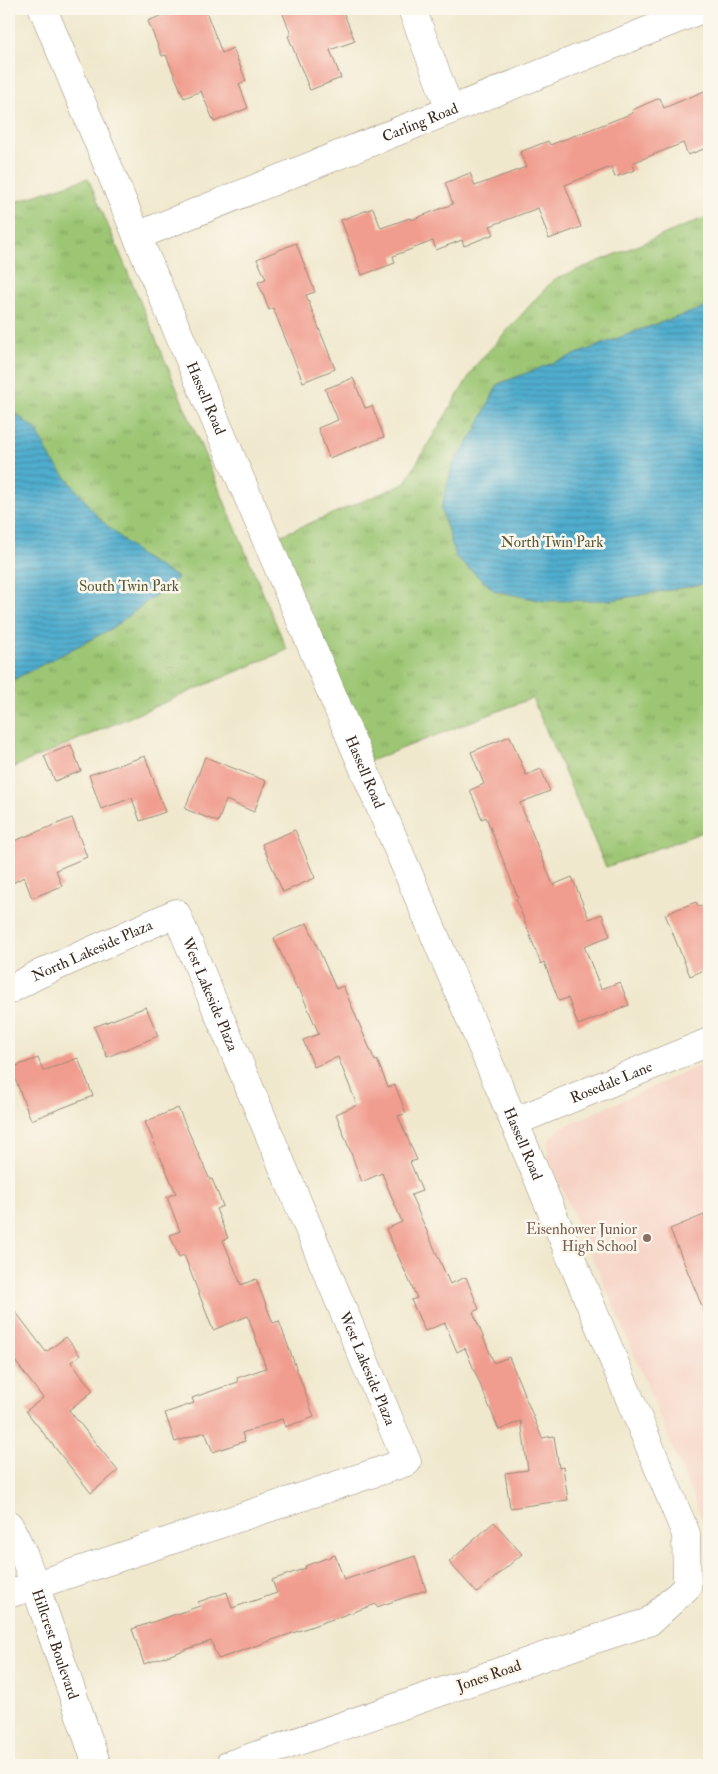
<svg xmlns="http://www.w3.org/2000/svg" width="718" height="1774" font-family="'IM FELL Double Pica',serif">
  <defs>
    <pattern id="park-tufts" width="24" height="20" patternUnits="userSpaceOnUse" patternTransform="scale(1.25)"><rect width="24" height="20" fill="#9cc673"/><path d="M3 7l-1-3M5 7V3M7 7l1-3M15 17l-1-3M17 17v-4M19 17l1-3" fill="none" stroke="#80a15e"/></pattern>
    <pattern id="water-rules" width="6" height="5" patternUnits="userSpaceOnUse" patternTransform="scale(1.25)"><rect width="6" height="5" fill="#50adce"/><path d="M0 2.5h6" fill="none" stroke="#448da7"/></pattern>
  </defs>
  <rect width="100%" height="100%" fill="#fbf7ec"/>
  <filter id="ink" filterUnits="userSpaceOnUse"><feTurbulence type="fractalNoise" baseFrequency=".02" numOctaves="2"/><feDisplacementMap in="SourceGraphic" scale="10" xChannelSelector="R" yChannelSelector="G"/><feConvolveMatrix kernelMatrix="1 2 1 2 8 2 1 2 1" color-interpolation-filters="sRGB"/></filter>
  <filter id="wash" filterUnits="userSpaceOnUse"><feTurbulence type="fractalNoise" baseFrequency=".0096" numOctaves="4" result="noise"/><feDisplacementMap in="SourceGraphic" scale="20" xChannelSelector="R" yChannelSelector="G"/><feGaussianBlur stdDeviation="1.12" result="paint"/><feColorMatrix in="noise" values="0 0 0 0 0 0 0 0 0 0 0 0 0 0 0 0 0 1.4 0 .05"/><feComposite in="paint" operator="in"/></filter>
  <g filter="url(#wash)">
    <rect width="100%" height="100%" fill="#f0e8cd"/>
    <polygon fill="#f6d2c4" points="709,1061 709,1536 620,1320 548,1157 549,1140 561,1128"/>
    <g fill="url(#park-tufts)" stroke="#6c7848">
      <polygon points="88,178 287,650 9,769 9,204"/>
      <polygon points="709,216 709,830 606,867 532,698 362,764 267,541 404,484 476,365 553,280"/>
    </g>
    <g fill="url(#water-rules)" stroke="#466c76">
      <polygon points="709,306 709,583 612,600 544,601 495,591 456,557 441,509 453,464 475,432 498,384 642,329"/>
      <polygon points="9,409 36,429 51,459 100,519 141,556 178,578 111,629 9,682"/>
    </g>
    <g id="blocks">
      <g fill="#f09c8e">
        <polygon points="163,9 205,9 222,53 233,48 246,81 239,84 248,108 214,122 201,91 184,98 166,55 162,56 148,21 165,14"/>
        <polygon points="281,9 342,9 355,41 330,50 341,78 310,90 288,36 291,34"/>
        <polygon points="709,89 709,147 688,155 683,143 632,163 635,170 615,177 611,167 565,185 581,227 549,239 538,208 490,226 494,234 464,246 462,240 436,250 433,241 393,256 395,263 362,275 341,220 373,208 381,228 410,218 411,220 453,204 445,183 470,173 475,186 526,167 520,152 548,141 550,145 633,113 632,110 660,98 664,108"/>
        <polygon points="296,243 315,292 306,295 335,369 303,382 273,308 269,310 258,282 266,279 257,259"/>
        <polygon points="353,378 365,408 372,406 384,437 329,458 318,428 338,420 325,389"/>
        <polygon points="510,736 526,775 541,769 550,791 520,803 553,885 572,877 589,919 602,914 610,936 584,946 601,989 620,982 629,1005 578,1025 568,998 559,1001 544,962 541,964 516,899 518,898 486,817 482,819 470,790 484,784 471,752"/>
        <polygon points="71,745 81,771 55,781 44,756"/>
        <polygon points="145,756 165,812 140,821 132,798 101,809 89,775"/>
        <polygon points="205,757 266,781 254,812 226,800 218,822 185,809"/>
        <polygon points="72,818 87,857 56,870 62,886 32,898 24,877 9,885 9,843"/>
        <polygon points="295,830 315,878 283,892 262,844"/>
        <polygon points="696,902 699,907 709,903 709,968 690,976 665,914"/>
        <polygon points="307,923 336,989 343,986 375,1061 377,1060 388,1087 395,1085 406,1113 398,1116 417,1160 410,1162 422,1191 411,1195 450,1284 466,1277 479,1309 473,1312 494,1363 509,1357 542,1438 554,1436 559,1468 563,1467 568,1500 510,1508 505,1473 528,1470 521,1421 499,1430 465,1348 457,1352 445,1323 425,1331 411,1300 417,1298 386,1229 402,1222 382,1173 362,1182 336,1114 357,1105 338,1057 314,1067 303,1040 319,1034 299,988 297,989 274,938"/>
        <polygon points="146,1007 158,1036 107,1057 94,1027"/>
        <polygon points="38,1058 43,1071 78,1058 93,1096 31,1120 11,1068"/>
        <polygon points="178,1108 210,1180 212,1179 223,1206 216,1209 228,1238 223,1240 241,1285 256,1279 273,1323 279,1321 314,1417 285,1427 282,1419 242,1433 245,1441 213,1452 205,1432 175,1442 165,1413 194,1403 192,1398 238,1382 237,1378 266,1368 248,1316 213,1330 184,1255 179,1257 170,1235 180,1231 167,1197 176,1193 145,1122"/>
        <polygon points="709,1213 709,1323 670,1229"/>
        <polygon points="9,1303 46,1352 66,1337 80,1355 71,1362 93,1391 69,1410 118,1471 91,1493 26,1411 43,1398 9,1353"/>
        <polygon points="494,1522 522,1554 477,1593 449,1562"/>
        <polygon points="335,1555 344,1580 415,1556 426,1590 377,1607 376,1604 218,1659 211,1641 144,1664 132,1629 200,1606 198,1602 227,1592 232,1608 277,1593 272,1580 306,1568 305,1566"/>
      </g>
    </g>
  </g>
  <g filter="url(#ink)">
    <use href="#blocks" fill-opacity="0" stroke="#968976" stroke-width="1"/>
    <g fill="none" stroke-linecap="round" stroke-linejoin="round">
      <g stroke="#968976" stroke-width="29">
        <g id="minor">
          <path id="s1" d="M43 9 137 236 529 1157 686 1534 687 1587 649 1622 574 1646 229 1765"/>
          <polyline points="412,9 450,110"/>
          <path id="s2" d="M137 236 702 9"/>
          <path id="s3" d="M9 990 37 975 176 913 407 1462 9 1594"/>
          <path id="s4" d="M514 1122 709 1042"/>
          <path id="s5" d="M9 1525 23 1553 35 1585 97 1765"/>
        </g>
      </g>
      <use href="#minor" stroke="#fff" stroke-width="28"/>
    </g>
  </g>
  <circle fill="#8d6e63" stroke="#fbf7ec" stroke-width="2" cx="647" cy="1238" r="5"/>
  <g text-anchor="middle" dominant-baseline="central" stroke-width="5" stroke-linejoin="round" paint-order="stroke">
    <g font-size="15" fill="#3b2a1e" stroke="#fbf7ec">
      <text stroke="none"><textPath href="#s2" startOffset="305">Carling Road</textPath></text>
      <text stroke="none"><textPath href="#s1" startOffset="422">Hassell Road</textPath></text>
      <text stroke="none"><textPath href="#s1" startOffset="828">Hassell Road</textPath></text>
      <text stroke="none"><textPath href="#s3" startOffset="92">North Lakeside Plaza</textPath></text>
      <text stroke="none"><textPath href="#s3" startOffset="272">West Lakeside Plaza</textPath></text>
      <text stroke="none"><textPath href="#s4" startOffset="105">Rosedale Lane</textPath></text>
      <text stroke="none"><textPath href="#s1" startOffset="1232">Hassell Road</textPath></text>
      <text stroke="none"><textPath href="#s3" startOffset="678">West Lakeside Plaza</textPath></text>
      <text stroke="none"><textPath href="#s5" startOffset="128">Hillcrest Boulevard</textPath></text>
      <text transform="translate(489 1676) rotate(-19)">Jones Road</text>
    </g>
    <g font-size="15" fill="#585938" stroke="#fbf7ec">
      <text x="552" y="542">North Twin Park</text>
      <text x="129" y="586">South Twin Park</text>
    </g>
    <g font-size="15" fill="#785e54" stroke="#fbf7ec" text-anchor="end">
      <text x="637" y="1229">Eisenhower Junior<tspan x="637" dy="17">High School</tspan></text>
    </g>
  </g>
  <rect width="718" height="1774" fill="none" stroke="#fbf7ec" stroke-width="30"/>
</svg>
